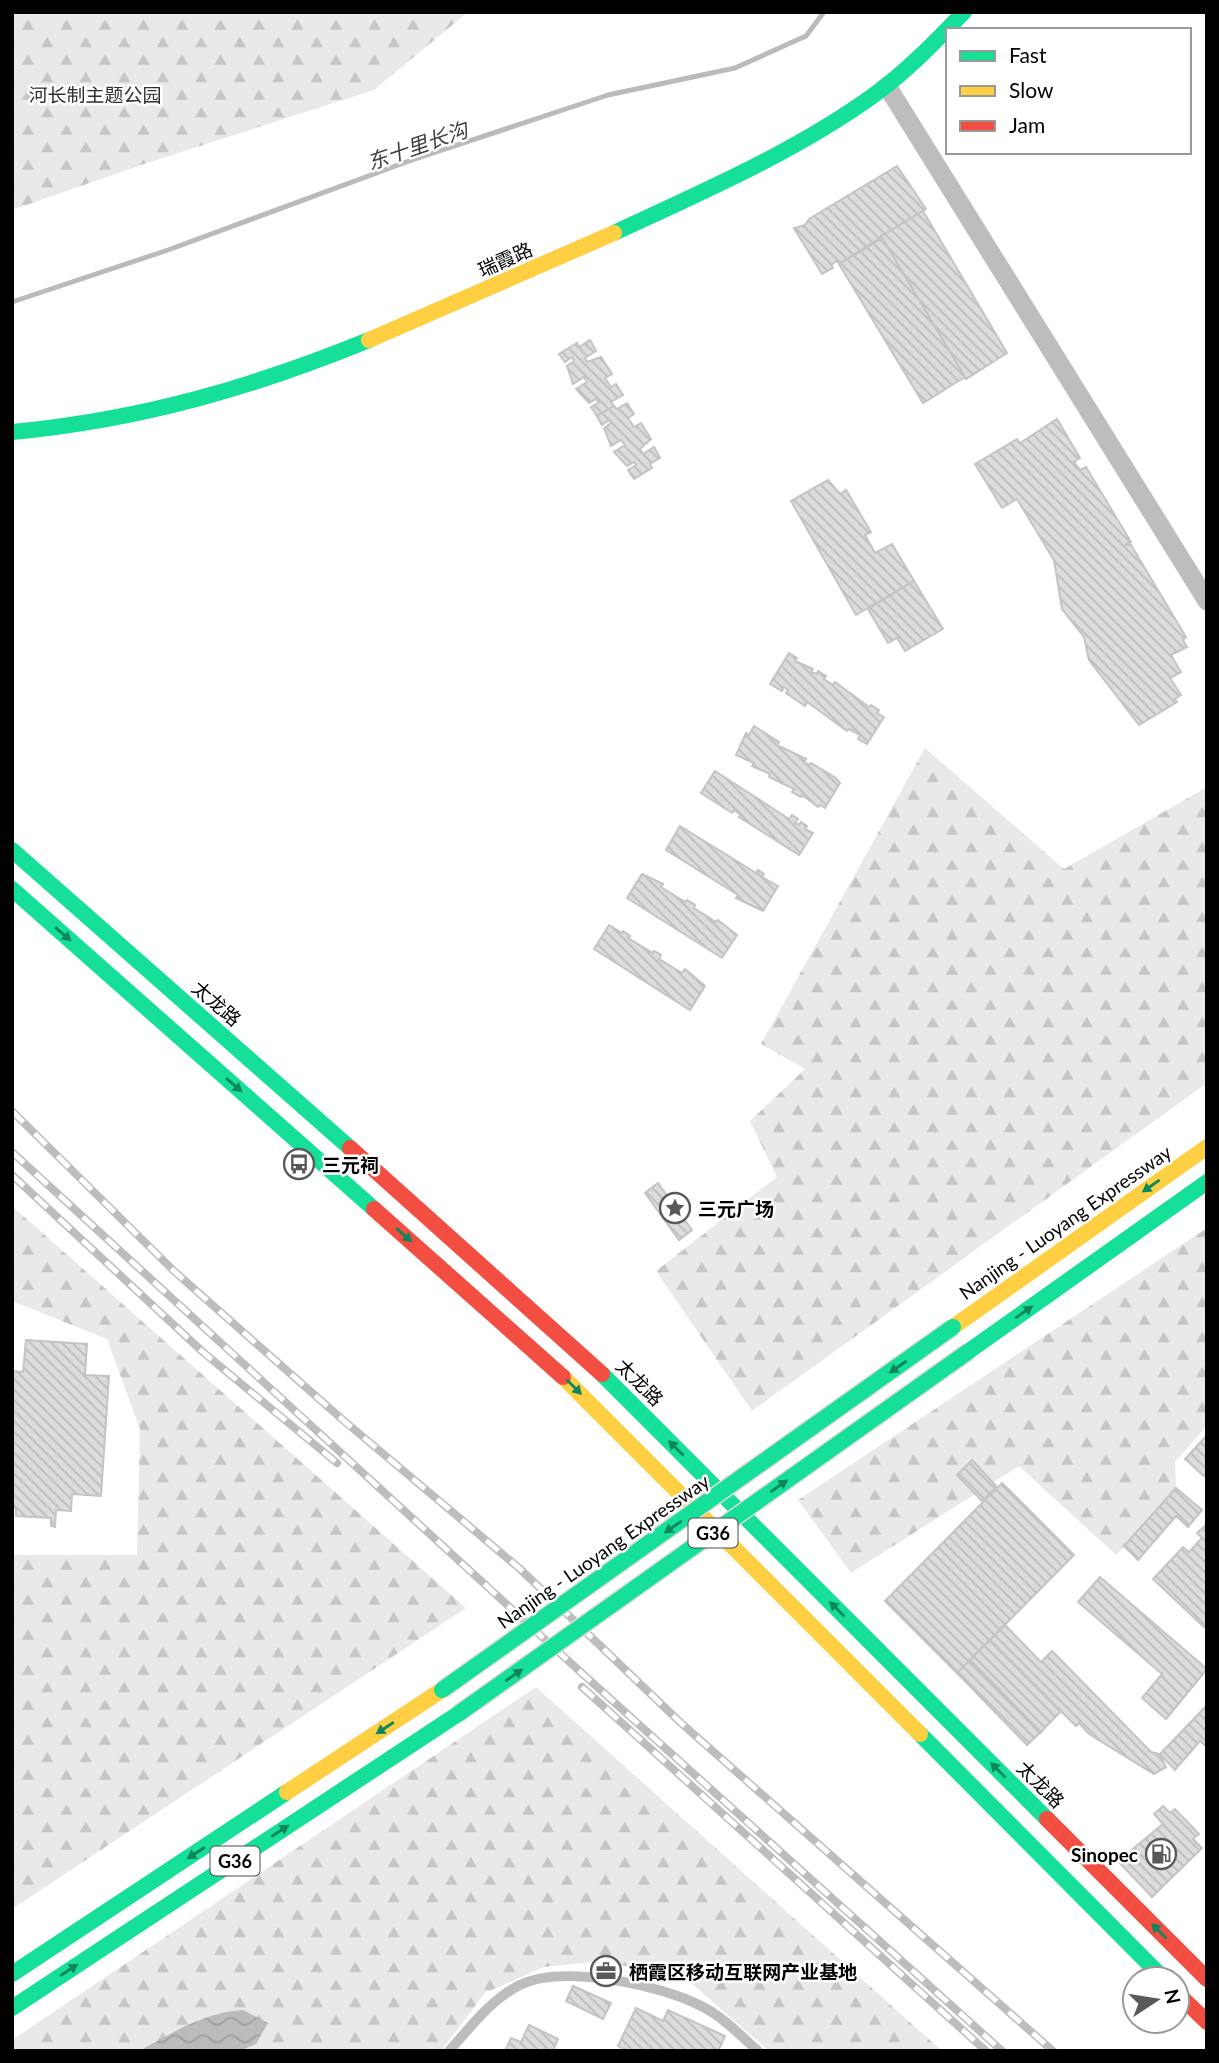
<svg xmlns="http://www.w3.org/2000/svg" width="1219" height="2063" font-family="Lato,'Noto Sans SC',sans-serif">
  <defs>
    <pattern id="forest-firs" width="22" height="20" patternUnits="userSpaceOnUse" patternTransform="scale(1.75)"><rect width="22" height="20" fill="#e9e9e9"/><path d="M5 1l3.5 6h-7zM16 11l3.5 6h-7z" fill="#c6c6c6"/></pattern>
    <pattern id="water-waves" width="16" height="10" patternUnits="userSpaceOnUse" patternTransform="scale(1.75)"><rect width="16" height="10" fill="#bbb"/><path d="M0 5q4-4 8 0t8 0" fill="none" stroke="#9f9f9f"/></pattern>
    <pattern id="building-back-hatch" width="6" height="6" patternUnits="userSpaceOnUse" patternTransform="scale(1.75)"><rect width="6" height="6" fill="#dcdcdc"/><path d="M-1 5l2 2M0 0l6 6M5-1l2 2" fill="none" stroke="#bbb"/></pattern>
  </defs>
  <rect width="100%" height="100%" fill="#fff"/>
  <g fill="url(#forest-firs)">
    <polygon points="12,12 468,12 374,90 144,164 12,210"/>
    <polygon points="925,748 1064,869 1207,787 1207,1083 752,1411 656,1271 777,1177 750,1121 805,1069 761,1044"/>
    <polygon points="12,1206 466,1608 12,1909 12,1555 137,1555 140,1429 107,1339 12,1301"/>
    <polygon points="1207,1228 1207,1426 1175,1462 1176,1488 1116,1555 1019,1466 851,1573 798,1500"/>
    <polygon points="536,1687 942,2051 769,2051 689,1981 603,1961 544,1967 485,1993 441,2051 12,2051 12,2040"/>
  </g>
  <path fill="url(#water-waves)" d="M243 2010 268 2023 256 2044 239 2051H139C172 2033 205 2012 243 2010Z"/>
  <g fill="none" stroke-linecap="round" stroke-linejoin="round">
    <polyline stroke="#bbb" stroke-width="5" points="12,302 168,250 409,161 608,95 735,68 806,36 824,12"/>
  </g>
  <g fill="url(#building-back-hatch)" stroke="#c4c4c4" stroke-width="2">
    <polygon points="897,166 926,209 839,264 837,261 831,265 833,268 822,274 794,228 805,225 809,219"/>
    <polygon points="923,211 1007,353 966,379 881,236"/>
    <polygon points="881,236 965,377 923,403 839,264 879,240"/>
    <polygon points="590,340 596,351 585,358 587,362 601,357 612,374 605,378 611,387 616,384 623,395 611,402 614,406 597,416 591,407 599,402 596,399 589,403 576,389 587,382 584,377 573,384 567,366 574,361 572,357 565,362 559,354 577,343 579,347"/>
    <polygon points="627,403 634,414 628,418 634,427 641,423 651,439 640,449 643,454 654,447 660,458 650,464 652,468 634,479 628,470 636,465 634,462 627,466 614,452 625,445 621,440 611,446 604,428 611,423 609,420 602,425 597,416 614,406 617,409"/>
    <polygon points="1057,419 1080,458 1074,462 1080,470 1086,467 1131,542 1125,545 1131,545 1186,637 1183,640 1187,647 1171,655 1181,672 1170,678 1181,695 1175,699 1177,702 1139,725 1089,660 1084,637 1062,609 1054,560 1017,499 1002,508 975,464 1017,439 1020,443"/>
    <polygon points="828,480 840,494 846,490 871,532 865,535 875,553 892,544 914,581 856,615 791,501"/>
    <polygon points="914,581 943,629 905,651 897,638 888,643 868,609"/>
    <polygon points="789,653 797,658 795,661 813,669 811,672 817,674 818,671 826,676 824,679 833,685 835,682 869,707 871,705 879,710 877,713 884,717 867,744 858,739 860,735 849,729 847,731 807,702 805,706 786,693 788,690 784,687 782,691 770,684"/>
    <polygon points="754,726 779,742 777,745 806,759 804,762 809,765 811,763 836,778 840,783 825,808 820,805 818,807 802,795 801,797 792,792 794,789 769,777 770,774 752,766 754,763 736,755 746,733 749,735"/>
    <polygon points="715,771 789,819 792,815 798,819 795,823 799,825 801,822 807,826 805,829 813,833 799,855 739,817 741,815 734,810 732,813 701,793"/>
    <polygon points="680,826 756,873 758,870 764,874 762,877 778,886 763,911 736,898 738,895 666,850"/>
    <polygon points="642,874 663,884 661,887 685,902 687,900 695,905 694,908 716,922 718,920 737,935 722,958 627,898"/>
    <polygon points="609,925 622,933 623,931 630,936 628,938 653,953 654,951 661,955 659,959 682,973 685,969 705,986 690,1010 594,949"/>
    <polygon points="658,1183 692,1230 679,1240 645,1193"/>
    <polygon points="26,1340 87,1344 85,1375 109,1376 101,1496 72,1494 71,1511 56,1510 55,1527 51,1526 51,1518 16,1516 16,1508 12,1508 12,1371 23,1372"/>
    <polygon points="1207,1435 1207,1473 1204,1476 1185,1459"/>
    <polygon points="972,1460 997,1487 982,1501 957,1475"/>
    <polygon points="1002,1483 1074,1555 957,1673 885,1601"/>
    <polygon points="1176,1488 1202,1510 1188,1527 1176,1516 1138,1560 1124,1546"/>
    <polygon points="1207,1524 1207,1624 1204,1627 1153,1579 1183,1547 1189,1552 1202,1538 1197,1533"/>
    <polygon points="1100,1577 1207,1669 1166,1719 1142,1698 1162,1674 1078,1602"/>
    <polygon points="1005,1625 1041,1662 1052,1651 1151,1752 1160,1754 1166,1767 1154,1774 1089,1734 1079,1723 1076,1726 990,1640"/>
    <polygon points="990,1640 1061,1711 1041,1732 970,1660"/>
    <polygon points="970,1660 1041,1732 1027,1745 957,1673"/>
    <polygon points="1207,1705 1207,1747 1200,1741 1175,1770 1160,1754"/>
    <polygon points="1163,1806 1170,1813 1175,1809 1199,1834 1193,1839 1202,1848 1152,1897 1118,1861 1163,1824 1154,1814"/>
    <polygon points="573,1986 611,2003 603,2019 566,2001"/>
    <polygon points="636,2008 663,2021 668,2010 725,2036 718,2051 628,2051 618,2046"/>
    <polygon points="529,2025 558,2039 553,2051 505,2051 511,2038 521,2042"/>
  </g>
  <g fill="none" stroke-linecap="round" stroke-linejoin="round">
    <path stroke="#bdbdbd" stroke-width="10" d="M449 2051C470 2028 491 1999 520 1985 563 1964 662 1985 703 2007 723 2017 741 2036 758 2051"/>
    <polyline stroke="#bdbdbd" stroke-width="19" points="887,86 1207,601"/>
    <g stroke="#16e098" stroke-width="16">
      <path d="M614 233C702 192 795 152 874 95 907 71 936 41 964 12"/>
      <path d="M12 432C140 420 251 388 369 340"/>
      <polyline points="12,850 350,1148"/>
      <polyline points="12,889 374,1209"/>
      <polyline points="969,1351 1207,1182"/>
      <polyline points="602,1374 1047,1819"/>
      <polyline points="920,1734 1164,1979"/>
      <polyline points="12,1974 287,1792"/>
      <polyline points="12,2008 458,1714"/>
    </g>
    <g stroke="#ffcf43" stroke-width="16">
      <polyline points="369,340 614,233"/>
      <polyline points="953,1327 1207,1147"/>
      <polyline points="563,1377 920,1734"/>
      <polyline points="287,1792 442,1690"/>
    </g>
    <g stroke="#f24e42" stroke-width="16">
      <polyline points="350,1148 602,1374"/>
      <polyline points="374,1209 563,1377"/>
      <polyline points="1047,1819 1207,1979"/>
      <polyline points="1177,1993 1207,2022"/>
    </g>
    <g stroke="#bdbdbd" stroke-width="8">
      <g id="rail">
        <polyline points="12,1111 175,1272 343,1420 519,1568 681,1723 1053,2051"/>
        <polyline points="12,1152 585,1676 1002,2051"/>
        <polyline points="12,1175 204,1353 337,1463"/>
        <polyline points="582,1687 986,2051"/>
      </g>
    </g>
    <use href="#rail" stroke="#fff" stroke-width="5" stroke-dasharray="16" stroke-linecap="butt"/>
    <g stroke="#dbdbdb" stroke-width="19" stroke-linecap="butt">
      <g id="fast-bridge">
        <polyline points="442,1690 953,1327"/>
        <polyline points="458,1714 969,1351"/>
      </g>
    </g>
    <use href="#fast-bridge" stroke="#16e098" stroke-width="16"/>
  </g>
  <defs><path id="oneway-solid" d="M-6-.8H1V-3.2L6.5 0L1 3.2V.8H-6Z" transform="scale(1.75)"/></defs>
  <g fill="#0d865b">
    <use href="#oneway-solid" transform="translate(63 934) rotate(41)"/>
    <use href="#oneway-solid" transform="translate(234 1085) rotate(41)"/>
    <use href="#oneway-solid" transform="translate(1151 1186) rotate(145)"/>
    <use href="#oneway-solid" transform="translate(404 1235) rotate(41)"/>
    <use href="#oneway-solid" transform="translate(1024 1312) rotate(-35)"/>
    <use href="#oneway-solid" transform="translate(898 1367) rotate(145)"/>
    <use href="#oneway-solid" transform="translate(574 1387) rotate(45)"/>
    <use href="#oneway-solid" transform="translate(676 1448) rotate(-135)"/>
    <use href="#oneway-solid" transform="translate(779 1486) rotate(-35)"/>
    <use href="#oneway-solid" transform="translate(673 1527) rotate(145)"/>
    <use href="#oneway-solid" transform="translate(837 1609) rotate(-135)"/>
    <use href="#oneway-solid" transform="translate(514 1675) rotate(-35)"/>
    <use href="#oneway-solid" transform="translate(385 1728) rotate(147)"/>
    <use href="#oneway-solid" transform="translate(998 1770) rotate(-135)"/>
    <use href="#oneway-solid" transform="translate(280 1831) rotate(-33)"/>
    <use href="#oneway-solid" transform="translate(196 1853) rotate(147)"/>
    <use href="#oneway-solid" transform="translate(1159 1931) rotate(-135)"/>
    <use href="#oneway-solid" transform="translate(69 1970) rotate(-33)"/>
  </g>
  <defs>
    <g id="bus-ring" transform="scale(1.575)"><circle r="9.5" fill="#fff" stroke="#595959" stroke-width="1.5"/><path d="M-5-6H5V4H4V6H2V4H-2V6H-4V4H-5ZM-3.5-4V0h7V-4ZM-3.5 1.2v1.5H-2V1.2ZM2 1.2v1.5H3.5V1.2Z" fill="#595959"/></g>
    <g id="sight-ring" transform="scale(1.575)"><circle r="9.5" fill="#fff" stroke="#595959" stroke-width="1.5"/><path d="M0-6L1.8-2.2L6-1.7L2.9 1.2L3.7 5.4L0 3.3L-3.7 5.4L-2.9 1.2L-6-1.7L-1.8-2.2Z" fill="#595959"/></g>
    <g id="fuel-ring" transform="scale(1.575)"><circle r="9.5" fill="#fff" stroke="#595959" stroke-width="1.5"/><path d="M-5.5-6h7V0h2V4h1.3V-2.5L3-4.5l.8-.8L6-3V5H2.5V1h-1V6h-7ZM-4.2-4.7v3.2H.2V-4.7Z" fill="#595959"/></g>
    <g id="office-ring" transform="scale(1.575)"><circle r="9.5" fill="#fff" stroke="#595959" stroke-width="1.5"/><path d="M-6-3h4V-5.5h4V-3h4V5H-6ZM-1-4.5V-3h2v-1.5ZM-6 0V1H6V0Z" fill="#595959"/></g>
  </defs>
  <g fill-rule="evenodd">
    <use href="#bus-ring" x="299" y="1164"/>
    <use href="#sight-ring" x="675" y="1208"/>
    <use href="#fuel-ring" x="1161" y="1854"/>
    <use href="#office-ring" x="606" y="1971"/>
  </g>
  <g text-anchor="middle" dominant-baseline="central" stroke-width="5" stroke-linejoin="round" paint-order="stroke">
    <g fill="#fff" stroke="#4c4c4c" stroke-width="2">
      <rect x="688.5" y="1518.5" width="49" height="29" rx="5"/>
      <rect x="210.5" y="1846.5" width="49" height="29" rx="5"/>
    </g>
    <g font-size="18" font-weight="bold" fill="#000">
      <text x="713" y="1533">G36</text>
      <text x="235" y="1861">G36</text>
    </g>
    <g font-size="19" fill="#2e2e2e" stroke="#fff">
      <text x="95" y="94">河长制主题公园</text>
    </g>
    <g font-size="19" fill="#000" stroke="#fff">
      <text transform="translate(505 259) rotate(-24)">瑞霞路</text>
      <text transform="translate(217 1003) rotate(41)">太龙路</text>
      <text transform="translate(1065 1222) rotate(-35)">Nanjing - Luoyang Expressway</text>
      <text transform="translate(640 1382) rotate(45)">太龙路</text>
      <text transform="translate(603 1551) rotate(-35)">Nanjing - Luoyang Expressway</text>
      <text transform="translate(1041 1784) rotate(45)">太龙路</text>
    </g>
    <g font-size="19" font-weight="bold" fill="#000" stroke="#fff" text-anchor="start">
      <text x="322" y="1164">三元祠</text>
      <text x="698" y="1208">三元广场</text>
      <text x="1138" y="1854" text-anchor="end">Sinopec</text>
      <text x="629" y="1971">栖霞区移动互联网产业基地</text>
    </g>
    <g font-size="21" font-style="italic" fill="#3f3f3f" stroke="#fff">
      <text transform="translate(417 145) rotate(-19)">东十里长沟</text>
    </g>
  </g>
  <rect width="1219" height="2063" fill="none" stroke="#000000" stroke-width="28"/>
  <rect x="946" y="28" width="245" height="126" fill="#ffffff" stroke="#999999" stroke-width="2"/>
  <rect x="960" y="51" width="35" height="10" fill="#16e098" stroke="#999999" stroke-width="2"/>
  <text x="1009" y="63" font-size="21" fill="#000000">Fast</text>
  <rect x="960" y="86" width="35" height="10" fill="#ffcf43" stroke="#999999" stroke-width="2"/>
  <text x="1009" y="98" font-size="21" fill="#000000">Slow</text>
  <rect x="960" y="121" width="35" height="10" fill="#f24e42" stroke="#999999" stroke-width="2"/>
  <text x="1009" y="133" font-size="21" fill="#000000">Jam</text>
  <g transform="translate(1156 2000) rotate(78)"><circle r="33" fill="#ffffff" stroke="#999999" stroke-width="2"/>
  <path d="M0-5L12 26L0 18L-12 26Z" fill="#595959"/>
  <text y="-10" font-size="19" font-weight="bold" text-anchor="middle" fill="#000000">N</text>
  </g>
</svg>
